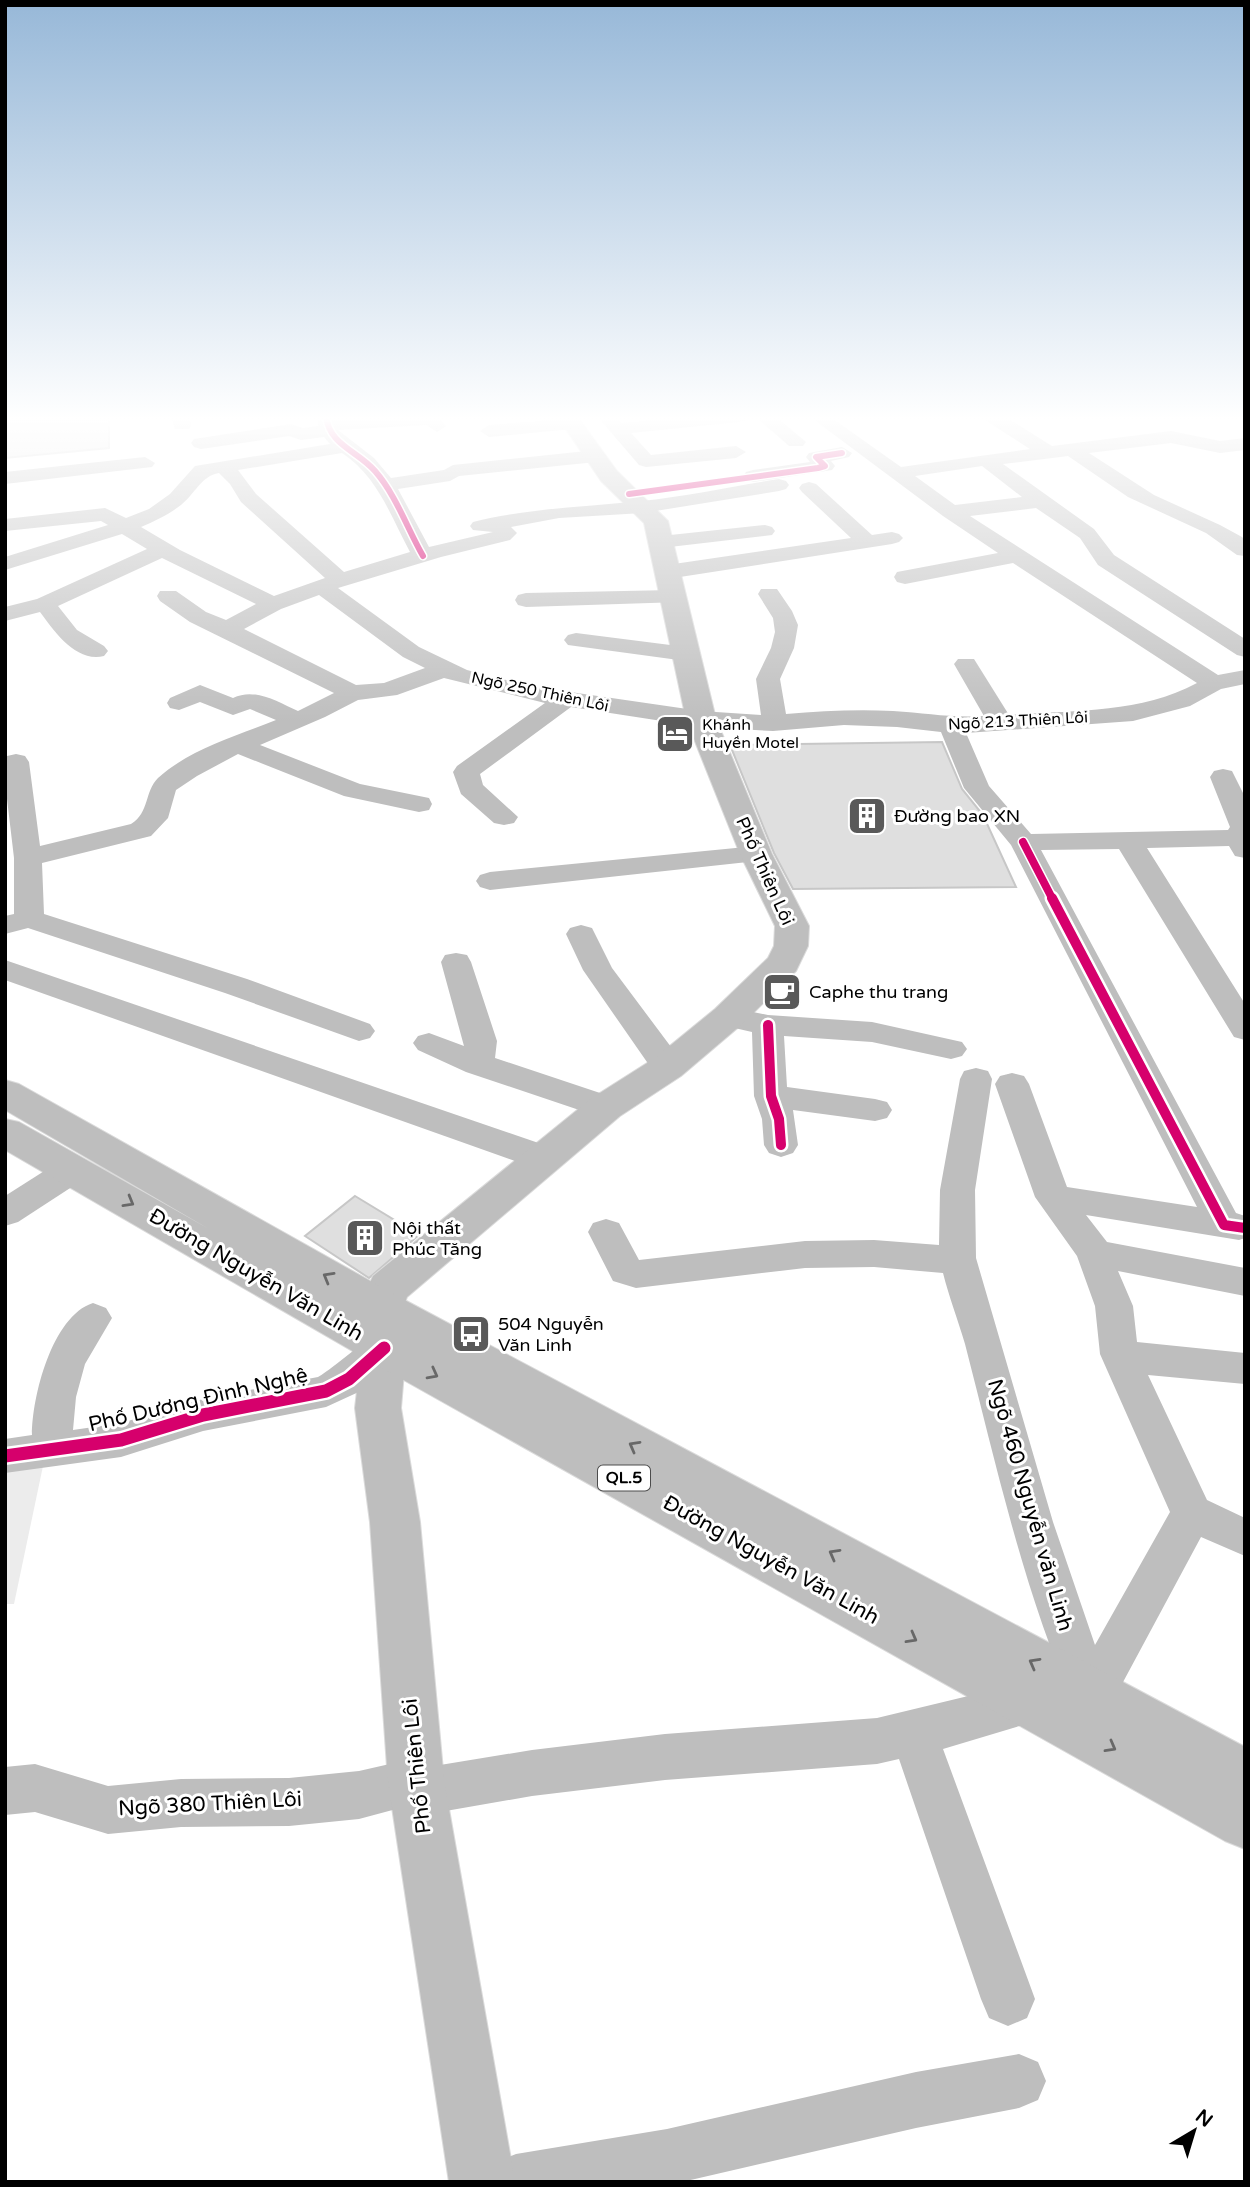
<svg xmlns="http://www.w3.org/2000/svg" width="1250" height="2187" font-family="'Varela Round',sans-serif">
  <rect width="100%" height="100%" fill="#fff"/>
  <polygon fill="#ececec" points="43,1466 14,1604 5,1604 5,1469"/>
  <g fill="#dfdfdf" stroke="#c7c7c7" stroke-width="2">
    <polygon points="5,416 109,416 109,448 5,458"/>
    <polygon points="942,742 962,789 983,815 1016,887 793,889 774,853 730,745"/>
    <polygon points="355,1196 419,1235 369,1278 305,1236"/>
  </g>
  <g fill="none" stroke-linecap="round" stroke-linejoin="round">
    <g stroke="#dbdbdb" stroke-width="2">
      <polygon id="major" points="557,416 577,416 617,471 668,521 716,719 772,854 809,926 808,946 796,971 741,1025 681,1076 620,1116 407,1297 403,1308 406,1348 401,1408 420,1522 444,1781 515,2182 449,2182 388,1781 370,1522 355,1408 362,1348 359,1308 373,1276 592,1098 655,1058 715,1009 768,958 774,946 775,926 740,854 686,719 644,523 601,481"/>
    </g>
    <g stroke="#dbdbdb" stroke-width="2">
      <polygon id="highway" points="5,1080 19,1084 397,1296 1245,1747 1245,1849 1225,1841 368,1360 5,1150 5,1119 19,1122 209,1229 5,1110"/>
    </g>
    <g fill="#bebebe" fill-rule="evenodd">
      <polygon points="171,416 189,416 191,425 189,429 175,429"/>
      <path d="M317 416H335L336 419 438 416 446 426 437 432 426 425 338 430 374 458 391 478 444 470 453 465 596 450 606 456 596 462 459 476 450 481 398 489 429 547 493 532 473 530 470 526 473 522C529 508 585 507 642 501 688 496 734 486 779 479L786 481 789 485 786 489 779 491 643 513 559 518 511 527 517 533 510 540 441 557 338 588 419 647 467 670 529 686 701 711 761 715 756 679 771 648 775 632 773 618 758 594 761 589H777L792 611 798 625 794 648 780 679 786 714C822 711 857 709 893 711 926 713 950 718 984 716L954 664 958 659H974L1009 715C1073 710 1139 714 1197 683L1013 563 905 584 897 582 894 577 897 572 998 553 943 516 809 416H829L901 467 1030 449 985 420 983 416H1004L1052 446 1171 431 1220 441 1245 438V450L1220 453 1171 443 1089 453 1154 495 1220 525 1242 537 1245 540V556L1237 555 1206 533 1128 497 1068 456 1003 464 1094 529 1114 555 1245 639V657L1237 655 1098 565 1080 538 1036 508 970 516 1218 675 1245 670V684L1221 689 1190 706 1133 721 966 733 989 786 1031 834 1228 830 1230 827 1210 777 1214 771 1223 769 1232 771 1245 797V858L1235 856 1229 846 1147 848 1245 1004V1040L1234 1037 1119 849 1041 850 1236 1213 1245 1216V1238L1239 1240 1086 1215 1107 1242 1245 1268V1296L1118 1271 1133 1306 1137 1342 1245 1353V1384L1148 1375 1207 1500 1245 1518V1556L1201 1537 1108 1710 1092 1717 1076 1710C1024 1593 997 1468 965 1344 958 1320 949 1297 943 1273L874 1267 805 1268 636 1288 613 1281 588 1232 593 1223 606 1219 619 1223 639 1260 805 1241 874 1240 939 1245 940 1190 960 1079 964 1071 976 1068 988 1071 992 1079 975 1190 976 1258 1053 1522 1095 1645 1170 1512 1100 1354 1095 1306 1077 1256 1035 1197 995 1084 1000 1076 1012 1073 1024 1076 1029 1084 1067 1187 1197 1207 1011 845 964 788 941 732 897 727 844 725 773 731 701 727 571 707 480 774 483 785 518 817 514 823 504 825 494 823 461 794 453 772 457 766 545 703 444 678 397 695 358 700 325 717 260 745 360 784 429 798 432 804 429 810 419 812 344 796 238 754 197 776 176 790 168 818 151 836 42 863 44 914 247 979 370 1024 375 1031 370 1038 359 1041 225 993 28 928 5 934V916L14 914V858L5 782 7 756 16 754 25 756 29 762 40 846 131 824C150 812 144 792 158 778 190 749 237 736 276 720L250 709 233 715 200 702 179 710 170 708 167 703 170 698 200 685 233 698C255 687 277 702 298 711L334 693 190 622 160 601 157 596 160 591H176L206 612 226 620 256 604 162 558 58 606 77 630 104 646 108 651 104 656C76 663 54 631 40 612L5 621V607L37 599 147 549 122 534 5 570V557L108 525 101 521 5 531V519L105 508 126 518 149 509 170 494 195 466 330 444 324 437 301 440 289 436 201 449 194 447 191 443 194 439 291 424 303 428 318 426ZM342 453C378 477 390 515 410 552L344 572 256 494 238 470ZM982 466 1022 497 955 505 915 476ZM219 473 230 484 241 502 325 578 274 596 180 550 141 527C155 521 168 515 181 505 195 494 201 476 219 473ZM319 595 403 657 425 668 384 683 356 685 244 629 281 609Z"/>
      <polygon points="597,416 616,416 622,423 691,416 748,416 746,420 739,422 631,433 651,455 736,446 746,452 736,458 646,467 639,465"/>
      <polygon points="755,416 775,416 806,442 803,446 789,446"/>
      <polygon points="574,418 581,420 583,424 581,428 489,437 480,431 489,425"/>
      <polygon points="842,447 852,453 849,457 831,461 835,466 832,470 753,482 746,480 743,476 746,472 753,470 810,462 806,457 809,453"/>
      <polygon points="145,457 155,463 152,467 5,484 5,472"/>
      <polygon points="809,482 816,484 872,535 892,532 899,534 903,538 899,542 892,544 667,579 659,577 656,572 659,567 667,565 851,538 802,492 799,488 802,484"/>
      <polygon points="765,525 772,527 775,531 772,535 661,548 653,547 650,542 653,537 661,536"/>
      <polygon points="673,590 681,592 684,597 681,602 526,607 518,605 515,600 518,595 526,593"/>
      <polygon points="576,633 686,647 694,649 698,654 694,659 686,661 568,645 564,640 568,635"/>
      <polygon points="756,846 766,848 770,854 766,860 490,890 480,887 476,881 480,875 490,872"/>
      <polygon points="581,925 592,928 612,968 680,1059 684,1067 680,1075 668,1078 656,1075 583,970 566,934 570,928"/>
      <polygon points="456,953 467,955 471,962 497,1041 495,1058 618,1099 623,1107 618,1115 606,1118 594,1115 466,1072 418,1050 413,1043 418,1036 429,1033 464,1046 441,962 445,955"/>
      <polygon points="5,960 556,1149 561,1158 556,1167 544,1170 532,1167 5,980"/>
      <polygon points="728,1007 768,1015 872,1022 962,1042 967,1049 962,1056 951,1059 872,1042 784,1036 787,1087 875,1099 887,1102 892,1110 887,1118 875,1121 793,1110 798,1145 793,1153 781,1157 769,1153 764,1145 762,1119 754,1096 752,1032 717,1024 712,1017 717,1010"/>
      <polygon points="72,1158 84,1161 89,1170 84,1179 18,1222 5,1226 5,1196 60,1161"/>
      <path d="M93 1303 106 1308 112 1318 85 1364 76 1397 73 1430 121 1423 203 1399 318 1377C336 1367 367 1336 382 1334 387 1333 393 1336 398 1337L403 1348 398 1359 363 1390 326 1407 203 1431 121 1457 5 1473V1439L32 1435C32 1397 52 1316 93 1303Z"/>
      <polygon points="1030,1681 1046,1688 1053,1703 1046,1718 943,1749 1035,1999 1027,2018 1008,2026 989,2018 981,1999 899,1759 877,1764 665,1780 532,1796 417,1816 400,1808 359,1819 289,1826 181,1827 108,1834 35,1812 5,1815 5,1767 35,1764 108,1786 181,1779 289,1778 359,1771 416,1758 434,1766 532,1750 665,1734 877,1718"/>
      <polygon points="1019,2054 1038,2062 1046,2081 1038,2100 1019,2108 916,2128 682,2182 488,2182 496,2162 516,2154 667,2129 916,2072"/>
    </g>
    <use href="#major" fill="#bebebe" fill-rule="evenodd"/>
    <use href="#highway" fill="#bebebe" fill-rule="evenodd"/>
    <g stroke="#fff" stroke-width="9">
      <g id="cycleway-far3">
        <path d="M326 416C329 445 358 451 375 471 396 495 407 528 423 556"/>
        <polyline points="629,494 818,468 825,466 816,457 842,453"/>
      </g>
    </g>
    <g stroke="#fff" stroke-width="11">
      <polyline id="cycleway-far2" points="1023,842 1053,900"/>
    </g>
    <g stroke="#fff" stroke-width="15">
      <g id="cycleway-far1">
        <polyline points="1052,898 1224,1225 1245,1228"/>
        <polyline points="768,1025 771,1096 779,1119 781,1145"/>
      </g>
    </g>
    <g stroke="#fff" stroke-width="18">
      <polyline id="cycleway" points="5,1456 121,1440 203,1415 326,1391 349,1379 384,1348"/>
    </g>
    <use href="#cycleway-far3" stroke="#d6006c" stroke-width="6"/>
    <use href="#cycleway-far2" stroke="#d6006c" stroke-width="8"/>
    <use href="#cycleway-far1" stroke="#d6006c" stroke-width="10"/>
    <use href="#cycleway" stroke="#d6006c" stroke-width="13"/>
  </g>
  <defs><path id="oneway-chevron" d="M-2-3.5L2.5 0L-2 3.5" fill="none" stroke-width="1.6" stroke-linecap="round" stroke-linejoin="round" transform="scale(1.75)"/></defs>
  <g stroke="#686868">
    <use href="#oneway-chevron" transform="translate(129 1202) rotate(30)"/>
    <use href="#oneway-chevron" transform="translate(328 1277) rotate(-150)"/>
    <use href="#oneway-chevron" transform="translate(433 1374) rotate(28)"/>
    <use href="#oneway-chevron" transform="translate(634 1446) rotate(-151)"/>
    <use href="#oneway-chevron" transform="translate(834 1554) rotate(-151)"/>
    <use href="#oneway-chevron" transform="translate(912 1638) rotate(29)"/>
    <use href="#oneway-chevron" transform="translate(1034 1663) rotate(-151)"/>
    <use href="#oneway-chevron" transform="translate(1111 1747) rotate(29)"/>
  </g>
  <linearGradient id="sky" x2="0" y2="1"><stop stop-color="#97b8d8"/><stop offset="0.58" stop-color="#fff"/><stop offset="1" stop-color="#fff" stop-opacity="0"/></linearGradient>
  <rect width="1250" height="722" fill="url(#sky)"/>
  <defs>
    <g id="hotel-square" transform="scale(2.0125)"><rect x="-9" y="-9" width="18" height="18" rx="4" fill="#595959" stroke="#fff"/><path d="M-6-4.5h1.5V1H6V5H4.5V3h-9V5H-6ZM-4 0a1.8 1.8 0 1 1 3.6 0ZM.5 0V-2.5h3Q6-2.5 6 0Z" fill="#fff"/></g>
    <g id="building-square" transform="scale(2.0125)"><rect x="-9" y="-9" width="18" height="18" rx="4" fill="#595959" stroke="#fff"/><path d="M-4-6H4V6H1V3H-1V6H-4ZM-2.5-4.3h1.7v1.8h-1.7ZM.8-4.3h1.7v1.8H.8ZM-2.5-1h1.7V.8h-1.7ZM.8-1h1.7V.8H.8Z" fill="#fff"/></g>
    <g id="cafe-square" transform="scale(2.0125)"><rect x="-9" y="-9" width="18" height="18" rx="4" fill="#595959" stroke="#fff"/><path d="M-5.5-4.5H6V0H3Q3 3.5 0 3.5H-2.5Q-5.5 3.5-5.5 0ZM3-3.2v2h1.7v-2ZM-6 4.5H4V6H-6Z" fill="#fff"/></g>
    <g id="bus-square" transform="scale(2.0125)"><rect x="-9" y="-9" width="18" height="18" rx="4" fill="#595959" stroke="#fff"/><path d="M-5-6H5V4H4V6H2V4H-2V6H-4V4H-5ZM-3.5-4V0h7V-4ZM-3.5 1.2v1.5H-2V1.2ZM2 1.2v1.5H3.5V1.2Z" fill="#fff"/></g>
  </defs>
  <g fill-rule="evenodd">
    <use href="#hotel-square" x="675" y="734"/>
    <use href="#building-square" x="867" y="816"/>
    <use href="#cafe-square" x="782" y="992"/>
    <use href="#building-square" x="365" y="1238"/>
    <use href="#bus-square" x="471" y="1334"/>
  </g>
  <g text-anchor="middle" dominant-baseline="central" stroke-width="6" stroke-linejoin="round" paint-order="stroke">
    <g font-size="16" fill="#000" stroke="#fff">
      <text transform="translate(540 692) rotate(12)">Ngõ 250 Thiên Lôi</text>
      <text transform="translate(1018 721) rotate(-3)">Ngõ 213 Thiên Lôi</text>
    </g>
    <g font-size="16" fill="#000" stroke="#fff" text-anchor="start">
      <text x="702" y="725">Khánh<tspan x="702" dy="18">Huyền Motel</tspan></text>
    </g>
    <rect fill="#fff" stroke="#4c4c4c" stroke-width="2" x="598" y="1465.5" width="52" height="25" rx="5"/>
    <g font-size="16" font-weight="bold" fill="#000">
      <text x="624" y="1478">QL.5</text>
    </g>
    <g font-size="18" fill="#000" stroke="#fff" text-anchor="start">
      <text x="894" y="816">Đường bao XN</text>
      <text x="809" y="992">Caphe thu trang</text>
      <text x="392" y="1228">Nội thất<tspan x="392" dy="21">Phúc Tăng</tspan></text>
      <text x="498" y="1324">504 Nguyễn<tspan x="498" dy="21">Văn Linh</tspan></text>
    </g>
    <g font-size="18" fill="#000" stroke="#fff">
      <text transform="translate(765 871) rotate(66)">Phố Thiên Lôi</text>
    </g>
    <g font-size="21" fill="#000" stroke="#fff">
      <text transform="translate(256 1275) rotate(30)">Đường Nguyễn Văn Linh</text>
      <text transform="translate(198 1400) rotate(-13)">Phố Dương Đình Nghệ</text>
      <text transform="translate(1030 1505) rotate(74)">Ngõ 460 Nguyễn văn Linh</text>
      <text transform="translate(771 1560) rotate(29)">Đường Nguyễn Văn Linh</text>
      <text transform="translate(417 1766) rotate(-96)">Phố Thiên Lôi</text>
      <text transform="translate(210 1804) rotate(-3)">Ngõ 380 Thiên Lôi</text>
    </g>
  </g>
  <rect width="1250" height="2187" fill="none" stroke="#000000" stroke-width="14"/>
  <g transform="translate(1194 2131) rotate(38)" stroke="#ffffff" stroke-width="5" paint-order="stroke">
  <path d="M0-5L12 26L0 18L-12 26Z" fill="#000000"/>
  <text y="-10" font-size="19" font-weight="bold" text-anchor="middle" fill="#000000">N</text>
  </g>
</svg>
